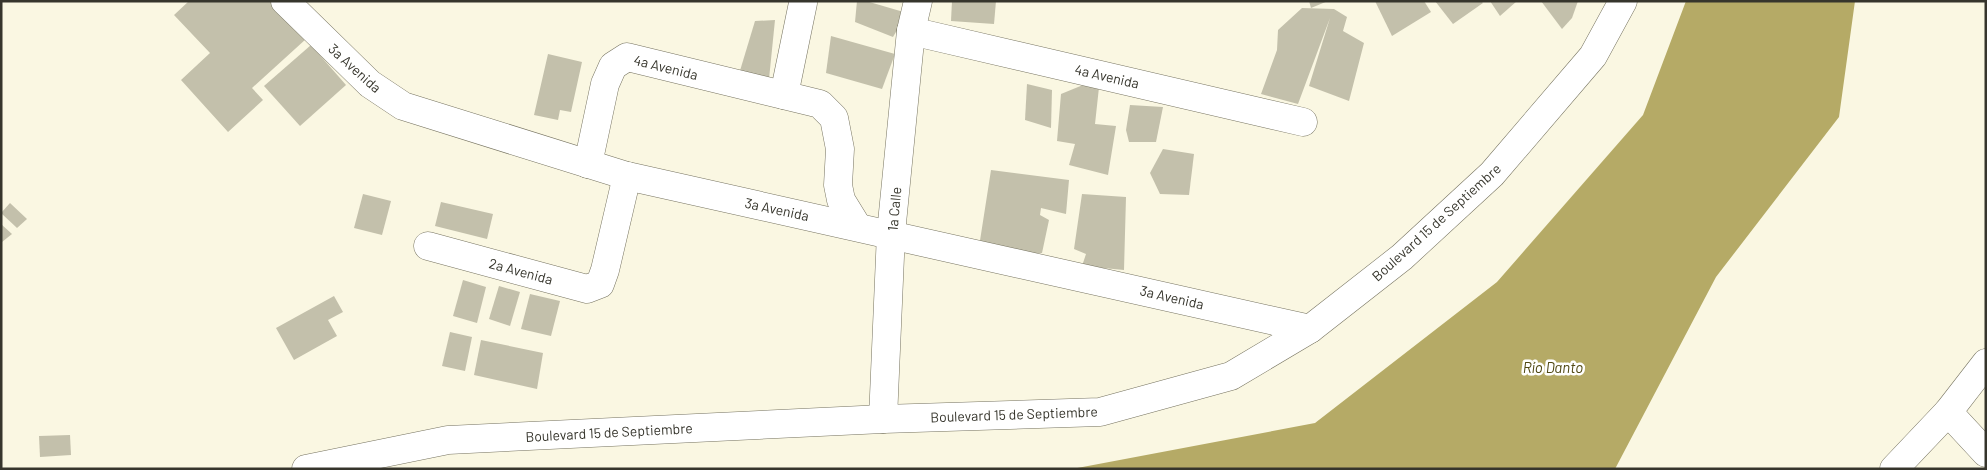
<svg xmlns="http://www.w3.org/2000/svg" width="1987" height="470" font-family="Barlow,sans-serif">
  <rect width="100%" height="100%" fill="#faf7e2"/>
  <polygon fill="#b5aa66" points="1686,1 1855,1 1839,117 1716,277 1615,469 1072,469 1315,423 1497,282 1643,115"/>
  <g fill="#c3c0ab">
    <polygon points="189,1 271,1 306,39 252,88 263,100 228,132 181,80 210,53 174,15"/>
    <polygon points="857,1 866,1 907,13 893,37 855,22"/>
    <polygon points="952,1 996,1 994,24 951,21"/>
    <polygon points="1309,1 1328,1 1311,8"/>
    <polygon points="1375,1 1424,1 1431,12 1392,36"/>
    <polygon points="1435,1 1481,1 1483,3 1453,24"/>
    <polygon points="1490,1 1517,1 1500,16"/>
    <polygon points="1541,1 1578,1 1572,18 1562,29"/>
    <polygon points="1302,8 1334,9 1347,17 1343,31 1364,43 1349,101 1309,86 1330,18 1298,104 1261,94 1277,50 1278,30"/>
    <polygon points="775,20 769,79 739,74 755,21"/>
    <polygon points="831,36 895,54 882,89 826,73"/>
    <polygon points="311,45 346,85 300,126 264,86"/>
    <polygon points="548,54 582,62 571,112 560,110 558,120 534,115"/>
    <polygon points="1100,78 1095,124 1116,126 1108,175 1069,165 1075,144 1057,141 1061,94"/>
    <polygon points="1027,84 1052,90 1051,128 1025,120"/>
    <polygon points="1130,105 1163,107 1156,142 1129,142 1126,130"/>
    <polygon points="1163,149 1194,154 1189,195 1160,194 1150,173"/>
    <polygon points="991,170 1069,180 1066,214 1041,208 1040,215 1049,220 1042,253 1024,254 979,247"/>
    <polygon points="363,194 391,201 382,235 354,228"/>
    <polygon points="1082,194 1126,197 1124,270 1082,266 1086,254 1074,249"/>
    <polygon points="441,202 493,214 487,239 435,226"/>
    <polygon points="10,203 27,219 17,228 1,213"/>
    <polygon points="1,224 12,234 2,242 1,240"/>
    <polygon points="463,280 486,287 477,323 453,316"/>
    <polygon points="499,286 520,292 510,326 489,319"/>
    <polygon points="530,294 560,301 551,336 521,329"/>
    <polygon points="334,296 343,312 328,320 337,336 294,360 276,328"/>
    <polygon points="450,332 472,337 465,371 442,366"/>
    <polygon points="481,340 543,353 537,389 474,375"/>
    <polygon points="70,435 71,455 40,457 39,436"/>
  </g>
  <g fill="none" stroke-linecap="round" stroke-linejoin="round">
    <g stroke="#767360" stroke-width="29">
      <g id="street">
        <polyline points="285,1 370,84 403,106 627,176 1310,329"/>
        <polyline points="911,31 1303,122"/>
        <polyline points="784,95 803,3"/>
        <polyline points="588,164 605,84 613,66 627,57 820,104 834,118 840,149 838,185 841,200 857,226"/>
        <polyline points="428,246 587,289 600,284 605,270 627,176"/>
        <polyline points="1948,412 1986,453"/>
        <polyline points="883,419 891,233 911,31 918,1"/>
        <polyline points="1894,469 1948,412 1986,363"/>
      </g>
    </g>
    <g stroke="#767360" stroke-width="29">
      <polyline id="secondary" points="306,469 448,440 883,419 1100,412 1231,376 1310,329 1402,257 1492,174 1593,56 1623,1"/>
    </g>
    <use href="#street" stroke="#fff" stroke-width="28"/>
    <use href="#secondary" stroke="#fff" stroke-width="28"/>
  </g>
  <g text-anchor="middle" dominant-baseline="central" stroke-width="5" stroke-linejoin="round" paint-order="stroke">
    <g font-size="14" fill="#36352c" stroke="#fff">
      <text transform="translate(666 67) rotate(14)">4a Avenida</text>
      <text transform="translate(355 68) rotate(42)">3a Avenida</text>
      <text transform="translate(1107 76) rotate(13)">4a Avenida</text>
      <text transform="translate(777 209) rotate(12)">3a Avenida</text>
      <text transform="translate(894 209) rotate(-85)">1a Calle</text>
      <text transform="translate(1436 222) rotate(-42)">Boulevard 15 de Septiembre</text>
      <text transform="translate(521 271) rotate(15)">2a Avenida</text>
      <text transform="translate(1172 297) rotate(13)">3a Avenida</text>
      <text transform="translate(1014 414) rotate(-2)">Boulevard 15 de Septiembre</text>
      <text transform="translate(609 432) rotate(-3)">Boulevard 15 de Septiembre</text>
    </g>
    <g font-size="15" font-style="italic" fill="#504813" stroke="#fff">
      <text x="1553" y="367">Río Danto</text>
    </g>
  </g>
  <rect width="1987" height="470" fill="none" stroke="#36352c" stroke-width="5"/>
</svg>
